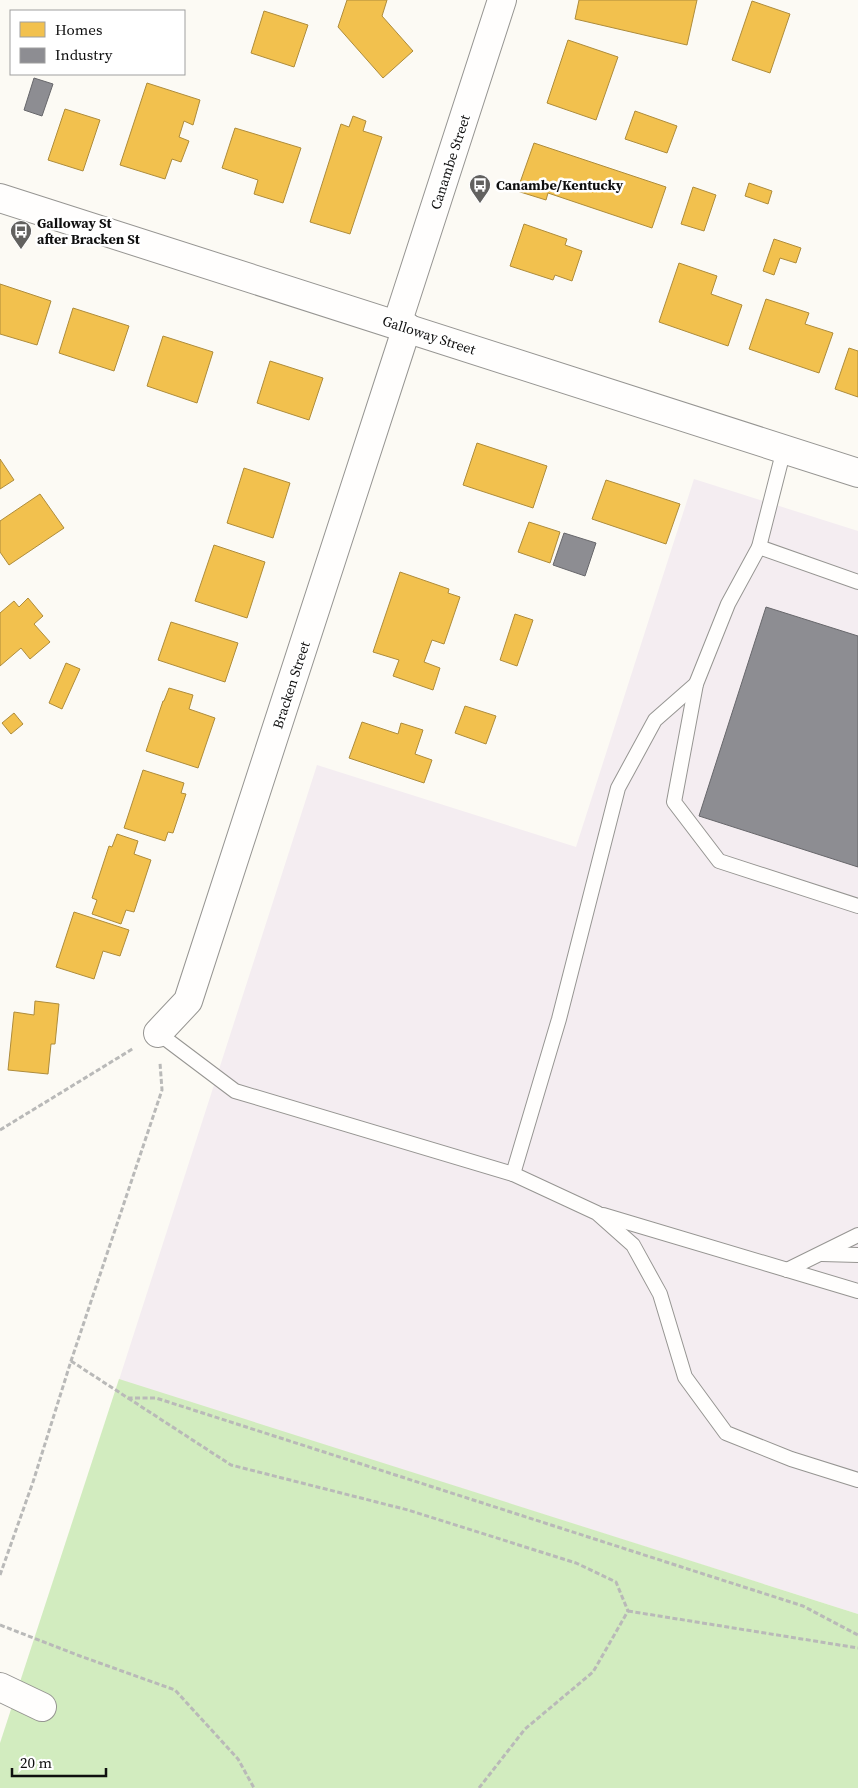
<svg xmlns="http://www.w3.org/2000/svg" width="858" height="1788" font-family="'Source Serif 4',serif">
  <rect width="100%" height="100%" fill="#fcfaf4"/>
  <polygon fill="#f4edf1" points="694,479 858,531 858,1614 119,1380 317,765 576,847"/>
  <polygon fill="#d2ecbf" points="119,1379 858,1614 858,1788 0,1788 0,1743"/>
  <g fill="#f2c14e" stroke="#ae8c3b">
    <polygon points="347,0 387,0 382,16 413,51 383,78 338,27"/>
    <polygon points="579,0 697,0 687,45 575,19"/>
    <polygon points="752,1 790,14 770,73 732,60"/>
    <polygon points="264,11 308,25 294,67 251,53"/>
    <polygon points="568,40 618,57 596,120 547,103"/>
    <polygon points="147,83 200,100 193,125 184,121 179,137 189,141 181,162 172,159 165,179 120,165"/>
    <polygon points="65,109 100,120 83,171 48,160"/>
    <polygon points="635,111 677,126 667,153 625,139"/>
    <polygon points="353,116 366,121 363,131 382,137 350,234 310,222 341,124 349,127"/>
    <polygon points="235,128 301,148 283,203 254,194 258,180 222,168"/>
    <polygon points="534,143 666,187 652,228 548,193 546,200 517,191"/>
    <polygon points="749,183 772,191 768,204 745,196"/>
    <polygon points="693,187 716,195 704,231 681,224"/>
    <polygon points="524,224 567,239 565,245 582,251 572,281 555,275 553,280 510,266"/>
    <polygon points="774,239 801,248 796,263 780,258 774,275 763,271"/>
    <polygon points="679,263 717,276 711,294 742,305 728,346 659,322"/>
    <polygon points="0,284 51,301 37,345 0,334"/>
    <polygon points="766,299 809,313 805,324 833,333 819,373 749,349"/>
    <polygon points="73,308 129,326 114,371 59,353"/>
    <polygon points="163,336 213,352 197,403 147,386"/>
    <polygon points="849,348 858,351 858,397 835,389"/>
    <polygon points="270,361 323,378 309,420 257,403"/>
    <polygon points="477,443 547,466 533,508 463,485"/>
    <polygon points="0,459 14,480 0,489"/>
    <polygon points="244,468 290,483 273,538 227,523"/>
    <polygon points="606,480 680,504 666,544 592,519"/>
    <polygon points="40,494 64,528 9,565 0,552 0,521"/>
    <polygon points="529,522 560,532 550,563 518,552"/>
    <polygon points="214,545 265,562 247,618 195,601"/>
    <polygon points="400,572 449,589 448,593 460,597 444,644 432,640 424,662 440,668 433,690 393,676 399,660 373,652"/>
    <polygon points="28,598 43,616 34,624 50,642 30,659 21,648 0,666 0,613 14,601 19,607"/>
    <polygon points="515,614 533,620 517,666 500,660"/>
    <polygon points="171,622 238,643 225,682 158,660"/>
    <polygon points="66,663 80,669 62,709 49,703"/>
    <polygon points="169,688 193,695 189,709 215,718 198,768 146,751 163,701 164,701"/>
    <polygon points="465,706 496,716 486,744 455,733"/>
    <polygon points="14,713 23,724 11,734 2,723"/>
    <polygon points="362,722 398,734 401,723 423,730 415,754 432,760 424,783 349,758"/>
    <polygon points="143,770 184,783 181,793 186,794 173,833 168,832 165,841 124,828"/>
    <polygon points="117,834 138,841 134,854 151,860 134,912 126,910 121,924 92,914 97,900 92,898 109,846 112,847"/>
    <polygon points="74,912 129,930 120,956 103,951 94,979 56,967"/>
    <polygon points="35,1001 59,1004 55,1044 51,1044 48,1074 8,1070 14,1012 34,1015"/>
  </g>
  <g fill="#8d8d92" stroke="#67676b">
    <polygon points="34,78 53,84 42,116 24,110"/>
    <polygon points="564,533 596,543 585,576 553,565"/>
    <polygon points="766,607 858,636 858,867 699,816"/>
  </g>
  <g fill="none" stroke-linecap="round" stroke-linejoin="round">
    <g stroke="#969592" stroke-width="16">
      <g id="service">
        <polyline points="784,449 759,547 728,604 696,684 674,802 719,861 858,906"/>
        <polyline points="759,547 858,582"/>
        <polyline points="158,1033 235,1091 513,1174 597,1213 633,1245 660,1294 685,1377 726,1433 791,1459 858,1480"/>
        <polyline points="513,1174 559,1019 618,788 655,720 696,684"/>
        <polyline points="603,1215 858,1291"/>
        <polyline points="822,1254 858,1255"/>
        <polyline points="787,1270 858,1235"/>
      </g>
    </g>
    <g stroke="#969592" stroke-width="30">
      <g id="minor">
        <polyline points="0,198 858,473"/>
        <polyline points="397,324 502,0"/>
        <polyline points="158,1033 188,1001 407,327"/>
        <polyline points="0,1687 42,1707"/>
      </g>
    </g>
    <g stroke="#b9b9b8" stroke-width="3" stroke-dasharray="5 2.5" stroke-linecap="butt">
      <polyline points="0,1130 134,1048"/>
      <polyline points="71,1361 128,1398 156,1398 803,1606 858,1635"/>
      <polyline points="128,1398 231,1465 408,1510 576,1563 616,1582 628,1611"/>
      <polyline points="0,1575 33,1482 71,1361 162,1090 160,1063"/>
      <polyline points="628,1611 858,1648"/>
      <polyline points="0,1625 80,1656 175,1690 238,1759 254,1788"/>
      <polyline points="479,1788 525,1729 593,1672 628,1611"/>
    </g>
    <use href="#service" stroke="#fffefd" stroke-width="14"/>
    <use href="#minor" stroke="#fffefd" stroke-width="28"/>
  </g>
  <defs>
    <g id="bus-pin" transform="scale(1.125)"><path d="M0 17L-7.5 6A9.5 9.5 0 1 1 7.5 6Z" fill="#62615f" stroke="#fff"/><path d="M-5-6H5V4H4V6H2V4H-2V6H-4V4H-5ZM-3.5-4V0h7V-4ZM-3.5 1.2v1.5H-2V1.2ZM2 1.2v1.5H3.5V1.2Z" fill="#fff"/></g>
  </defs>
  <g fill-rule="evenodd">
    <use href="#bus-pin" x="480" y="185"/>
    <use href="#bus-pin" x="21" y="231"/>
  </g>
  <g text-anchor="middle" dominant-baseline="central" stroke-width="5" stroke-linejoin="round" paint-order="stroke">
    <g font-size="14" fill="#0f0f0f" stroke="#fff">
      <text transform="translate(450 162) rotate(-72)">Canambe Street</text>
      <text transform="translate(429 335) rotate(18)">Galloway Street</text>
      <text transform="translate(291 685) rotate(-72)">Bracken Street</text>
    </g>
    <g font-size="14" font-weight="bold" fill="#0f0f0f" stroke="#fff" text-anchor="start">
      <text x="496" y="185">Canambe/Kentucky</text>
      <text x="37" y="223">Galloway St<tspan x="37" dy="16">after Bracken St</tspan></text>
    </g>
  </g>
  <rect x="10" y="10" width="175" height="65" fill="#ffffff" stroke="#9f9f9f"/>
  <rect x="20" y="22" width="25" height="15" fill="#f2c14e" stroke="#9f9f9f"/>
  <text x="55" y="35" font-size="15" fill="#0f0f0f">Homes</text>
  <rect x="20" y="48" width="25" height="15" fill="#8d8d92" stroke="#9f9f9f"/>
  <text x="55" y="60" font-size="15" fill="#0f0f0f">Industry</text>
  <path d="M12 1768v8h94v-8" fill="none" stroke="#0f0f0f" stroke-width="2.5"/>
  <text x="20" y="1768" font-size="15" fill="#0f0f0f" stroke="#ffffff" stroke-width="4" paint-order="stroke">20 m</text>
</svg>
